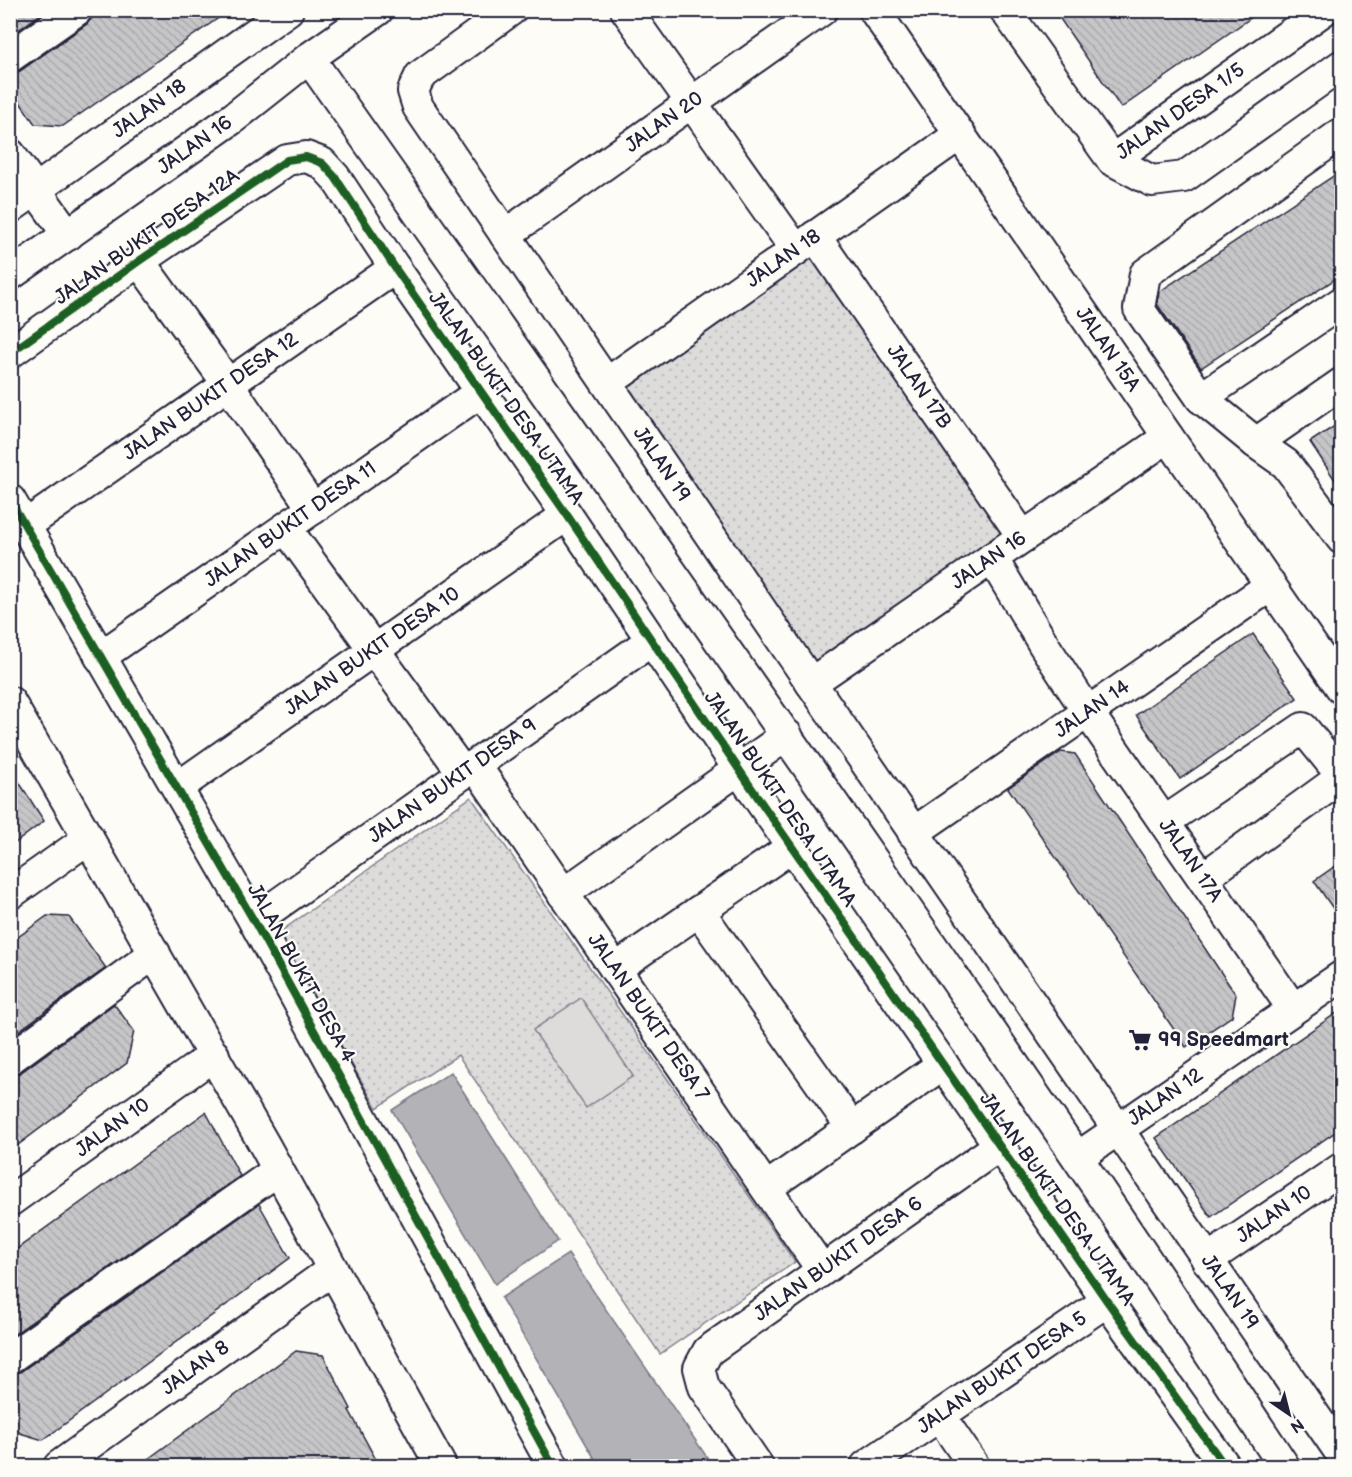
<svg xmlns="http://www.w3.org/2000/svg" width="1352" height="1477" font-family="'Balsamiq Sans',sans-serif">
  <defs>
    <pattern id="green-dots" width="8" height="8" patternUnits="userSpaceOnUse" patternTransform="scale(1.5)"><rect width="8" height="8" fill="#dddcdb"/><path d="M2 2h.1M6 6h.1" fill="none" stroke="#bdbcbd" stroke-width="1.8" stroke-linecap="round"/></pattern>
    <pattern id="building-back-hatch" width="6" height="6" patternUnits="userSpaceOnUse" patternTransform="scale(1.5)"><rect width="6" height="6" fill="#c6c6c8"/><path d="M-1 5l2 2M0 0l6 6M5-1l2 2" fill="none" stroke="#aaaaad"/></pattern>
  </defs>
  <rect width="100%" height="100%" fill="#fdfcf7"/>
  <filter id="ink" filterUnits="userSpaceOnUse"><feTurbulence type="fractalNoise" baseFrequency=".0167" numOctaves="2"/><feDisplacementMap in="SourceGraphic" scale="12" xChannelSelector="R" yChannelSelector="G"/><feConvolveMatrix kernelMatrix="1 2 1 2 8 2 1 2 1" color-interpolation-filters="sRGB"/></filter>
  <g filter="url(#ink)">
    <g fill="url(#green-dots)" stroke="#807f8b" stroke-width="1.5">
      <polygon points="815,236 1023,537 811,683 607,383"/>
      <polygon points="471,797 795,1262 660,1354 458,1055 377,1108 277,934"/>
    </g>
    <polygon fill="#dddcdb" stroke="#807f8b" stroke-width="1.5" points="581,998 633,1076 586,1108 533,1030"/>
    <g fill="#b2b2b7" stroke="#787885" stroke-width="1.5">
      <polygon points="451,1072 558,1241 495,1284 392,1110"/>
      <polygon points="568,1254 713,1466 599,1466 501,1298"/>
    </g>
    <g fill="url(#building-back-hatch)" stroke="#22223b" stroke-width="1.5">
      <polygon points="10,10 46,10 10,36"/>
      <polygon points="94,10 230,10 63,126 35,124 10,88 10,74 20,71 87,24 92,18"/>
      <polygon points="1054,10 1262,10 1121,108"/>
      <polygon points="1341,171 1341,275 1201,368 1157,304 1159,292"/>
      <polygon points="1341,422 1341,489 1310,442"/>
      <polygon points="1253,634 1297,698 1180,779 1136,715"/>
      <polygon points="1061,752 1075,754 1236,995 1232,1016 1186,1047 1008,788"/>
      <polygon points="10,768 44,821 10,847"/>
      <polygon points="1341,862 1341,920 1314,881"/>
      <polygon points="47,916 69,917 106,968 10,1037 10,943"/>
      <polygon points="114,1004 134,1031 127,1063 10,1151 10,1076 20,1073"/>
      <polygon points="1341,1010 1341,1128 1211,1217 1156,1138"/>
      <polygon points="206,1112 240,1176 10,1337 10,1254"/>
      <polygon points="259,1204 290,1258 43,1440 20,1433 10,1422 10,1375 20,1372"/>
      <polygon points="296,1351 323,1355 351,1409 349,1410 380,1467 137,1467"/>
    </g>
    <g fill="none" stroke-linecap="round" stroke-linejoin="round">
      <g stroke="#22223b" stroke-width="34">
        <g id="minor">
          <path id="s1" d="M511 10 420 76 413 91 418 107 811 683 1342 1455"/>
          <polyline points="626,10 796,250"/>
          <path id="s2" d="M874 10 1342 689"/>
          <polyline points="1005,10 1112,160 1152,181 1184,177 1342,65"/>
          <polyline points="10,57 77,10"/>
          <path d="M309 58C638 525 970 990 1284 1466"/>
          <polyline points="1342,133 1145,274 1139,309 1201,398 1256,443 1286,464 1342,539"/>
          <polyline points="10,154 68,235"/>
          <path id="s3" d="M1112 160 1324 10"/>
          <path id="s4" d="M10 208 288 10"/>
          <path id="s5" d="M505 235 822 10"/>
          <path id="s6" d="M815 236 1023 537"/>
          <polyline points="139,261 228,384 313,509"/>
          <path id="s7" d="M10 275 232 119 309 58 378 10"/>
          <polyline points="10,353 139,261 287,160 306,157 322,163 335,177 395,268 567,515 763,805 1107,1301 1225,1466"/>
          <path id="s8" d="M607 383 959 135"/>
          <polyline points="1201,398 1342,302"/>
          <polyline points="1256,443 1342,383"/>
          <polyline points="10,500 254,921 553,1466"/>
          <path id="s9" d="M26 525 395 268"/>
          <polyline points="286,528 463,773"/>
          <path id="s10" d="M992 558 1044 645 1087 711 1293 1009"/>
          <path id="s11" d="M100 657 482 391"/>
          <path id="s12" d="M811 683 1168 437"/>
          <polyline points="10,702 265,1146 441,1466"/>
          <path id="s13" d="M475 765 822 1270"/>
          <path id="s14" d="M178 787 567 515"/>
          <polyline points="1164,822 1303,728 1342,776"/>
          <path id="s15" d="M913 833 1270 586"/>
          <polyline points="1203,878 1342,777"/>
          <polyline points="10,894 89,838"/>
          <polyline points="563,894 787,735"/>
          <polyline points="699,911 852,1128"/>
          <path id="s16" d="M254 921 652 640"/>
          <polyline points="615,969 792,847"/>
          <polyline points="10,1059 155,953"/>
          <path id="s17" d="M1078 1157 1342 976"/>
          <polyline points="766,1188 943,1064"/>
          <path id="s18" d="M10 1201 214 1055"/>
          <path id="s19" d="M1207 1260 1342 1168"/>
          <polyline points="10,1358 278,1170"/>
          <polyline points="940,1416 974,1466"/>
          <path id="s20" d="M59 1466 332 1270"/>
          <path id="s21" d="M758 1466 704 1387 699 1368 708 1351 1000 1145"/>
          <path id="s22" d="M866 1466 1107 1301"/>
        </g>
      </g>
      <use href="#minor" stroke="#fdfcf7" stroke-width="30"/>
      <g stroke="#fdfcf7" stroke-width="11">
        <g id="cycleway">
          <polyline points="10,353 139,261 287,160 306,157 322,163 335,177 395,268 567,515 763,805 1107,1301 1225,1466"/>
          <polyline points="10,500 254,921 553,1466"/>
        </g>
      </g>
      <use href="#cycleway" stroke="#1b5e20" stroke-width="8"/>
    </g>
  </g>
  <defs>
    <g id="supermarket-bare" transform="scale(1.8)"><path d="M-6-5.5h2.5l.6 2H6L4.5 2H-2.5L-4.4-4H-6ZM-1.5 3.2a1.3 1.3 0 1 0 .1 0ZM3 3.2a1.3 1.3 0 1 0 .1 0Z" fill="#22223b" stroke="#fdfcf7" stroke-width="2.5" paint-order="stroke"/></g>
  </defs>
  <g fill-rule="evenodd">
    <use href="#supermarket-bare" x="1140" y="1040"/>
  </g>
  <g text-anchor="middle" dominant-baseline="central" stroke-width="4.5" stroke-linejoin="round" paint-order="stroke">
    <g font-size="20" fill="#22223b" stroke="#fdfcf7">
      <text stroke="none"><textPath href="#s4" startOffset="171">JALAN 18</textPath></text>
      <text stroke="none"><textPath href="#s3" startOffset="84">JALAN DESA 1/5</textPath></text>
      <text stroke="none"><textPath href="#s5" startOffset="195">JALAN 20</textPath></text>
      <text stroke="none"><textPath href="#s7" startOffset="226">JALAN 16</textPath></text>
      <text transform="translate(147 237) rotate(-35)">JALAN BUKIT DESA 12A</text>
      <text stroke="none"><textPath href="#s8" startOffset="216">JALAN 18</textPath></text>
      <text stroke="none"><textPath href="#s2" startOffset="412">JALAN 15A</textPath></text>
      <text stroke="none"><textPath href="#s6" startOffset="183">JALAN 17B</textPath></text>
      <text stroke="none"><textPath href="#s9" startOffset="225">JALAN BUKIT DESA 12</textPath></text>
      <text transform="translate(506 398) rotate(55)">JALAN BUKIT DESA UTAMA</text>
      <text stroke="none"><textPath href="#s1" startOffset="578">JALAN 19</textPath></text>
      <text stroke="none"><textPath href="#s11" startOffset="232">JALAN BUKIT DESA 11</textPath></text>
      <text stroke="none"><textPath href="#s12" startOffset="216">JALAN 16</textPath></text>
      <text stroke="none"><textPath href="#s14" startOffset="237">JALAN BUKIT DESA 10</textPath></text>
      <text stroke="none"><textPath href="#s15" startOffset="218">JALAN 14</textPath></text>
      <text stroke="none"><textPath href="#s16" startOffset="243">JALAN BUKIT DESA 9</textPath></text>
      <text transform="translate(780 799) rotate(56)">JALAN BUKIT DESA UTAMA</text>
      <text stroke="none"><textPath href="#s10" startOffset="362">JALAN 17A</textPath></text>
      <text transform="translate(301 973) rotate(61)">JALAN BUKIT DESA 4</text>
      <text stroke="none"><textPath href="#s13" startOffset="306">JALAN BUKIT DESA 7</textPath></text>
      <text stroke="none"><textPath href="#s17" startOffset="106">JALAN 12</textPath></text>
      <text stroke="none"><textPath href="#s18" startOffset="126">JALAN 10</textPath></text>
      <text transform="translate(1057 1199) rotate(55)">JALAN BUKIT DESA UTAMA</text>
      <text stroke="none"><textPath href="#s19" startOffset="81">JALAN 10</textPath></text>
      <text stroke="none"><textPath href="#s21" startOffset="294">JALAN BUKIT DESA 6</textPath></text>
      <text stroke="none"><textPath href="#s1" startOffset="1582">JALAN 19</textPath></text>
      <text stroke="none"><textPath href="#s20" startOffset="168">JALAN 8</textPath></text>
      <text stroke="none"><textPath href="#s22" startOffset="165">JALAN BUKIT DESA 5</textPath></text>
    </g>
    <g font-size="20" font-weight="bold" fill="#22223b" stroke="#fdfcf7" text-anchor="start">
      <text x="1158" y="1040">99 Speedmart</text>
    </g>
  </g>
  <rect width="1352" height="1477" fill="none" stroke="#fdfcf7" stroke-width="36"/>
  <rect x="18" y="18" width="1316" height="1441" fill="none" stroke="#22223b" stroke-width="2" filter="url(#ink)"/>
  <g transform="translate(1289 1414) rotate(145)" stroke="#fdfcf7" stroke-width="4.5" paint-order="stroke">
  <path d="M0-4.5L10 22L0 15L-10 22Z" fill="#22223b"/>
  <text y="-9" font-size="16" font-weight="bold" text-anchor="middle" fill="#22223b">N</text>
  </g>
</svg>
